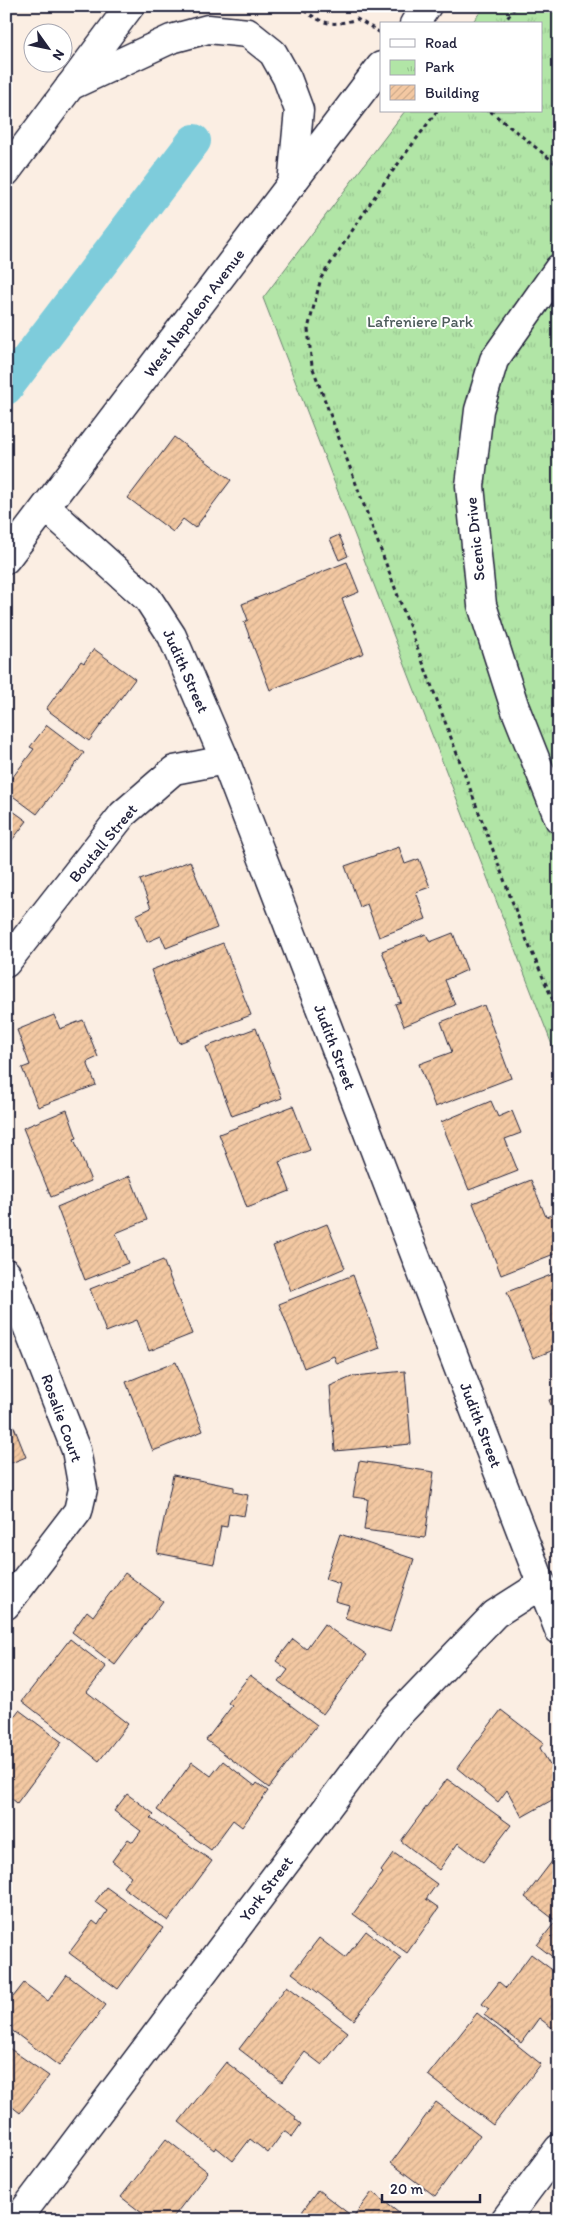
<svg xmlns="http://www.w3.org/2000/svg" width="565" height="2226" font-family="Itim,sans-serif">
  <defs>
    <pattern id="park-tufts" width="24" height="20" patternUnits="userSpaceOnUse" patternTransform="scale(1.25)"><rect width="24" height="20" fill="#b1e5a6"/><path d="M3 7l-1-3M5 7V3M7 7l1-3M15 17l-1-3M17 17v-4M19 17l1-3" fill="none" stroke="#98c490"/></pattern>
    <pattern id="building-hatch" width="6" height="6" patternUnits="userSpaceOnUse" patternTransform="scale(1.25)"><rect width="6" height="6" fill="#f3c8a2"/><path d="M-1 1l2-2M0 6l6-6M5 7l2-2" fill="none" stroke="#d0ac8c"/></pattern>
  </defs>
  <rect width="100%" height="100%" fill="#fbeee3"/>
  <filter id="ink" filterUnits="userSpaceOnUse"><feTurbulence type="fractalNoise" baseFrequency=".02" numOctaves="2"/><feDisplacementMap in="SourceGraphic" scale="10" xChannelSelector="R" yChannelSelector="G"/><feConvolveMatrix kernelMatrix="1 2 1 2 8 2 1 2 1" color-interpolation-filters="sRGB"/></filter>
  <g filter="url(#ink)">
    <polygon fill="url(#park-tufts)" stroke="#6a8470" points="485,6 559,6 559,1063 263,298 405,111 541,111 541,24 471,24"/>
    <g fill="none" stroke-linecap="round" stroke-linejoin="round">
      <polyline stroke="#7eccdb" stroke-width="34" points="6,388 194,141"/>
    </g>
    <g fill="url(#building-hatch)" stroke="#22223b">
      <polygon points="174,437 231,480 195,528 183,519 173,532 128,498"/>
      <polygon points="339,535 348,556 339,560 330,539"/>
      <polygon points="347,562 359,592 342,599 364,653 270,690 244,622 248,620 242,604"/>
      <polygon points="94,649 135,679 89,741 46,709 81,661 84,663"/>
      <polygon points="47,725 84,753 37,814 6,791 6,786 34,749 30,747"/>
      <polygon points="6,806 27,821 6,848"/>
      <polygon points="399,847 405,864 419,859 430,887 416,892 426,919 379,937 367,904 360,907 345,866"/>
      <polygon points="190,861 217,928 166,948 161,936 147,942 136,915 151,908 140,880"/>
      <polygon points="453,933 467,970 445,980 455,1005 404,1026 395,1004 401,1002 382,951 426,934 430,942"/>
      <polygon points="223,943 251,1015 179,1043 151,970"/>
      <polygon points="484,1005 511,1078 435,1107 419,1064 452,1052 441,1022"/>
      <polygon points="54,1015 60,1029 83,1020 98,1057 87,1062 96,1085 38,1107 22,1068 30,1065 17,1030"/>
      <polygon points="256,1028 282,1098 232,1116 206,1047"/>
      <polygon points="491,1101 498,1117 512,1111 521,1133 505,1139 518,1171 469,1190 441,1122"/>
      <polygon points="293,1106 310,1150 279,1162 290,1191 247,1208 219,1134"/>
      <polygon points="67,1110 77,1138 74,1139 91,1181 51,1197 23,1128"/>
      <polygon points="130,1176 147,1220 116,1233 128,1263 85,1280 57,1207"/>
      <polygon points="531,1180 546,1217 559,1212 559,1252 501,1275 473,1203"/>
      <polygon points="327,1224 345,1268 291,1291 273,1246"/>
      <polygon points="163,1260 192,1334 149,1351 137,1320 106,1332 90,1289"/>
      <polygon points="556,1273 559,1280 559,1348 533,1358 507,1292"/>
      <polygon points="353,1275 380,1348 337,1364 334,1356 304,1368 279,1304"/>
      <polygon points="176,1362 203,1431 153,1451 126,1382"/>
      <polygon points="405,1371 411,1444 335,1451 330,1386 354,1376"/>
      <polygon points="559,1396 559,1425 549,1400"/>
      <polygon points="6,1407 26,1457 6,1465"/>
      <polygon points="359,1461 434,1472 425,1538 364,1530 368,1499 353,1497"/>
      <polygon points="173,1475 234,1487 234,1492 248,1495 244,1516 229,1513 227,1527 221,1526 214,1564 157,1553"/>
      <polygon points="340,1534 414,1559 390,1632 345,1618 349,1605 335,1601 340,1584 325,1579"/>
      <polygon points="125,1573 163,1601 115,1665 72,1632 87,1611 93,1616"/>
      <polygon points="324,1624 367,1655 323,1714 279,1682 288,1670 276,1661 293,1639 306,1649"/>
      <polygon points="70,1639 106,1667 87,1692 128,1724 99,1761 22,1701"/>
      <polygon points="250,1675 317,1725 269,1788 206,1740 232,1706 228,1703"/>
      <polygon points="19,1710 62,1742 17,1803 6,1794 6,1727"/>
      <polygon points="501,1710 544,1743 540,1748 559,1781 559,1796 522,1817 507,1790 498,1802 457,1768"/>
      <polygon points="223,1761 255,1786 257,1783 268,1791 242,1827 233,1820 211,1850 157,1810 192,1762 211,1776"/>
      <polygon points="447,1779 511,1825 483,1862 458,1843 439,1870 401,1841"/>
      <polygon points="127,1794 154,1814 150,1818 212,1861 168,1921 123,1887 131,1876 112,1861 128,1839 133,1842 141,1831 114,1811"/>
      <polygon points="559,1852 559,1962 537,1945 556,1921 525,1897"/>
      <polygon points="394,1853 437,1884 426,1899 439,1908 407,1953 353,1914 383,1873 381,1871"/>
      <polygon points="106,1887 163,1928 118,1989 69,1953 93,1921 98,1925 107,1911 95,1902"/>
      <polygon points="366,1931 401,1958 354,2020 292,1973 319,1938 345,1958"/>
      <polygon points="531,1954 559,1975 559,2033 539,2018 521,2043 484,2015 489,2009 482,2004 499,1982 506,1988"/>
      <polygon points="67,1975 106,2005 59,2066 6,2026 6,2006 24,1983 48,2001"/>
      <polygon points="287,1986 348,2032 322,2065 305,2052 282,2082 239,2049"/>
      <polygon points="477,2013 541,2064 493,2125 428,2075"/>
      <polygon points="6,2046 49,2076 20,2113 6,2102"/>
      <polygon points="226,2062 296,2117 295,2119 301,2124 292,2137 284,2131 268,2153 250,2139 233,2161 216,2147 214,2150 179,2122"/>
      <polygon points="436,2102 480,2135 435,2196 391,2163"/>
      <polygon points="166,2139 208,2172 171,2220 151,2220 121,2197"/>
      <polygon points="318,2190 353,2217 372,2192 408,2220 296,2220"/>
    </g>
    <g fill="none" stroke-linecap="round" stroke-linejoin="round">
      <g stroke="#22223b" stroke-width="31">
        <g id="minor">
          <polyline points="559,268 494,360 479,410 470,486 482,605 515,708 559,819"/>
          <polyline points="46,507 148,599 172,636 225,760 559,1630"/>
          <polyline points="6,963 123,814 174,770 225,760"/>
          <polyline points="6,1273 76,1450 83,1489 78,1511 6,1605"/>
          <polyline points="17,2220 393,1720 495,1614 542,1584"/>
          <polyline points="505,2220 559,2148"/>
        </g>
      </g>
      <g stroke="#22223b" stroke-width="31">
        <g id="secondary">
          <polyline points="414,24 427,6"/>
          <polyline points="70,86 171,39 208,29 248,33 273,53 287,78 299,110 292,184"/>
          <polyline points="6,172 130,6"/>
          <polyline points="6,559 381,66"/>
        </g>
      </g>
      <g stroke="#22223b" stroke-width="3" stroke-dasharray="4 4" stroke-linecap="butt">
        <path d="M297 6C323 23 327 28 357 19L381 33"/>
        <polyline points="503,24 516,6"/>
        <polyline points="437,111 381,187 321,278 308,329 312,366 527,941 552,998 559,1003"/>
        <polyline points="490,111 559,166"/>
      </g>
      <use href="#minor" stroke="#fff" stroke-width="28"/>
      <use href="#secondary" stroke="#fff" stroke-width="28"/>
    </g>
  </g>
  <g text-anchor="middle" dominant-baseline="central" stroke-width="4" stroke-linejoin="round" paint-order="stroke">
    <g font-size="16" fill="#22223b" stroke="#fff">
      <text transform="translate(194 313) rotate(-53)">West Napoleon Avenue</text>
      <text transform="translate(475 539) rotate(-96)">Scenic Drive</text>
      <text transform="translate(186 671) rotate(66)">Judith Street</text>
      <text transform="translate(103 843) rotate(-50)">Boutall Street</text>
      <text transform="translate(335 1047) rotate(69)">Judith Street</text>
      <text transform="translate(62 1418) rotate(70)">Rosalie Court</text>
      <text transform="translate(481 1425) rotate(69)">Judith Street</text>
      <text transform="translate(266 1889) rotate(-53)">York Street</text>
    </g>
    <g font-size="16" fill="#4d5c5b" stroke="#fff">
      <text x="420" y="321">Lafreniere Park</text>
    </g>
  </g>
  <rect width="565" height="2226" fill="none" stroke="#fff" stroke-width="25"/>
  <rect x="12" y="12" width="540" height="2201" fill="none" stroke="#22223b" stroke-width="2" filter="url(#ink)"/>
  <rect x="380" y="22" width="162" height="90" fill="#ffffff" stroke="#a7a7b1"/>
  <rect x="390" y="39" width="25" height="8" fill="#ffffff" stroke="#a7a7b1"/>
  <text x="425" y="48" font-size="15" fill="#22223b">Road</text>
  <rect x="390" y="60" width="25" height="15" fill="url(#park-tufts)" stroke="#a7a7b1"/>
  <text x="425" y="72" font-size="15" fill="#22223b">Park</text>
  <rect x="390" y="85" width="25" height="15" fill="url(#building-hatch)" stroke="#a7a7b1"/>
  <text x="425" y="98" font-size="15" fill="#22223b">Building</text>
  <g transform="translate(48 48) rotate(123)"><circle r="24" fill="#ffffff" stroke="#a7a7b1"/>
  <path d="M0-4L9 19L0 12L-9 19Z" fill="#22223b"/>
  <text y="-8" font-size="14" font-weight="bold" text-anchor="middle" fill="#22223b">N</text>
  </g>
  <path d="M382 2194v8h98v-8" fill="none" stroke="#22223b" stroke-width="2.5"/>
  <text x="390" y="2194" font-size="15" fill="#22223b" stroke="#ffffff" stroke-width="4" paint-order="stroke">20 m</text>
</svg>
